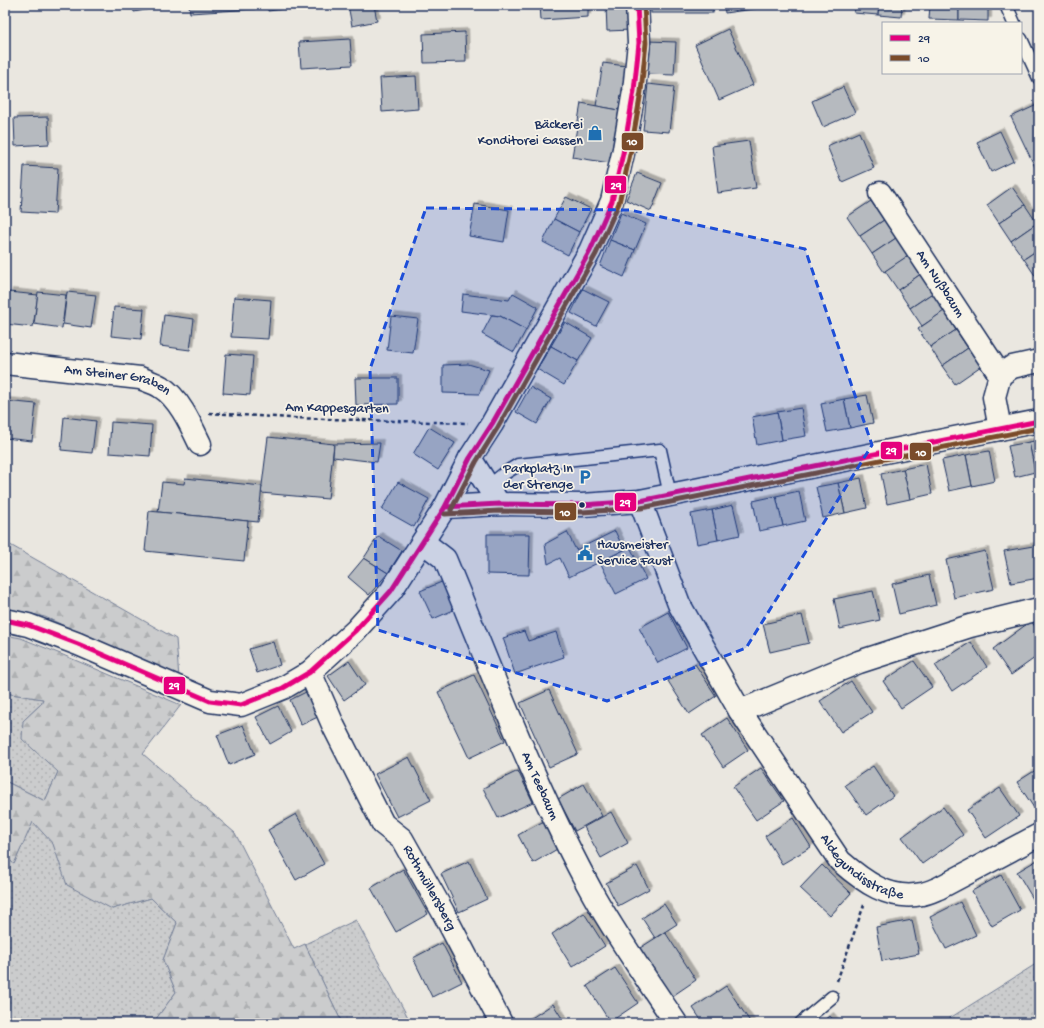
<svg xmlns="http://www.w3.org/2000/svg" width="1044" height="1028" font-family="'Gochi Hand',sans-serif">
  <defs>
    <pattern id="grass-dots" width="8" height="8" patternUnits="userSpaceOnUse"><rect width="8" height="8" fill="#cbcccd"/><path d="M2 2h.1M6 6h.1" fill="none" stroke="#aeb0b2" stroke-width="1.8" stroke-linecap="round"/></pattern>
    <pattern id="forest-firs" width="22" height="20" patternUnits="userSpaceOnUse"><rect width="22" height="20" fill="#cbcccd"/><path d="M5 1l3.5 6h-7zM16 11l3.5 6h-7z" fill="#aeb0b2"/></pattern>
    <filter id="shadow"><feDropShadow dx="3.5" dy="-3.5" stdDeviation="0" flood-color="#0004"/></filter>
  </defs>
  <rect width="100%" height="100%" fill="#eae7e0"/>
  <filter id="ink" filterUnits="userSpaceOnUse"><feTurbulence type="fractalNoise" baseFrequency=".025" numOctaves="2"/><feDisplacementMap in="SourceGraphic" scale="8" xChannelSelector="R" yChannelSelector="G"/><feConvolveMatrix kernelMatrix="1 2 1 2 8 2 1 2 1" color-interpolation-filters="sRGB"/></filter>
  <g filter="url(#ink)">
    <g fill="url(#grass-dots)" stroke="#737e96">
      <polygon points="5,693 43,699 41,704 23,721 58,772 45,801 5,781"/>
      <polygon points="33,821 112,909 151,898 177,923 163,960 176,992 153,1023 5,1023 5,856 14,864"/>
      <polygon points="356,920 411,1023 342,1023 305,944"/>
      <polygon points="1039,962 1039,1023 942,1023"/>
    </g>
    <g fill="url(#forest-firs)" stroke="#737e96">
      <polygon points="5,542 176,639 179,678 45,617 5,608"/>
      <polygon points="5,635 21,638 63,655 181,705 143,754 235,833 294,949 305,944 342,1023 153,1023 176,992 163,960 177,923 151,898 112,909 67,885 53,844 33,822 14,864 5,856 5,781 45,801 58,772 22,739 23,721 41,704 43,699 5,693"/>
    </g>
    <g fill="#b6babf" stroke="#1b2f5e" filter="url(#shadow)">
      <polygon points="133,5 162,5 162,7 134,12"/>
      <polygon points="189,5 255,5 255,9 190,13"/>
      <polygon points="268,5 291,5 292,8 268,11"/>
      <polygon points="348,5 374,5 377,21 352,26"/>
      <polygon points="540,5 588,5 588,17 541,20"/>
      <polygon points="606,5 630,5 631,30 607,31"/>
      <rect x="651" y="5" width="62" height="8"/>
      <polygon points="724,5 781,5 725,13"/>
      <polygon points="855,5 879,5 878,15 854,13"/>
      <polygon points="879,5 902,5 901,17 878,15"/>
      <polygon points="930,5 959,5 959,20 929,19"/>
      <polygon points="959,5 988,5 988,21 959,20"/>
      <polygon points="728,29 753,85 719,100 695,45"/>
      <polygon points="465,32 466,62 424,63 423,34"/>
      <polygon points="350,39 352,65 301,68 299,42"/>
      <polygon points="647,41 676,42 674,75 645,74"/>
      <polygon points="603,63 626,66 619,110 596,106"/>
      <polygon points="416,76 418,109 382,112 380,78"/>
      <polygon points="648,84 674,87 669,132 643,130"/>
      <polygon points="843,87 855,113 823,127 812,101"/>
      <polygon points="581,103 619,110 610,163 572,157"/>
      <polygon points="1039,104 1039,165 1035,167 1011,117"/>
      <polygon points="48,117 49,144 15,146 14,118"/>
      <polygon points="1000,131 1014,161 991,172 977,142"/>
      <polygon points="859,132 874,168 842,182 827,146"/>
      <polygon points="749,141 756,188 718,193 712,146"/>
      <polygon points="24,166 58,168 55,214 21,212"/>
      <polygon points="637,173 662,183 651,211 626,200"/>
      <polygon points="1012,187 1025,205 999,223 987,205"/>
      <polygon points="566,197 591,209 579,232 554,219"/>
      <polygon points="871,201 884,220 860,236 847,217"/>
      <polygon points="475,204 509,210 504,242 469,236"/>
      <polygon points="1025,205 1037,223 1011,241 999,223"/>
      <polygon points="621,213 646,224 635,250 610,240"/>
      <polygon points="554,219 579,232 568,255 543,242"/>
      <polygon points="884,220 896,238 872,254 860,236"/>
      <polygon points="1037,223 1039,226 1039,249 1024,259 1011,241"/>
      <polygon points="896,238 908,256 884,272 872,254"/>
      <polygon points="610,240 635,250 624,277 600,266"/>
      <polygon points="1039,249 1039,276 1036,277 1024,259"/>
      <polygon points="912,253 925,271 898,290 885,271"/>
      <polygon points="925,271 937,290 910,308 898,290"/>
      <polygon points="583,289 609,302 596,326 571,313"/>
      <polygon points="937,290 949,308 922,326 910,308"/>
      <polygon points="9,292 38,295 33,327 5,324"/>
      <polygon points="38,292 66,295 62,328 34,324"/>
      <polygon points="67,292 96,295 91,328 63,324"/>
      <polygon points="513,293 538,307 526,330 500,316 461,311 463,294 509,300"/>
      <polygon points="234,297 271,300 268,339 231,337"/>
      <polygon points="114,307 144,309 141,339 111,336"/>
      <polygon points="944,311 956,330 930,347 918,329"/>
      <polygon points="164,315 194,319 190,350 160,346"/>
      <polygon points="492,315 500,316 526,330 514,352 482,334"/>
      <polygon points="391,316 418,319 413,353 387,350"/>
      <polygon points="565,322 592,338 578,361 551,346"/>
      <polygon points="956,330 968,348 942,366 930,347"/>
      <polygon points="551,346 578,361 564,385 537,369"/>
      <polygon points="968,348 981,366 955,384 942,366"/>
      <polygon points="226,354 253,356 250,395 223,393"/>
      <polygon points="468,364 489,370 479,394 443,393 443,365"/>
      <polygon points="355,378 398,378 398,404 356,405"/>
      <polygon points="530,387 551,399 537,424 516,412"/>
      <polygon points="867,395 873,423 850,428 844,399"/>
      <polygon points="844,399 850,428 827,432 821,404"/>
      <polygon points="5,401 36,404 32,441 5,438"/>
      <polygon points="801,408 806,436 782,440 777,412"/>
      <polygon points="777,412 782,440 757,445 752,417"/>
      <polygon points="64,417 96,421 92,453 61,450"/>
      <polygon points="111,422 152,425 150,456 109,453"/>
      <polygon points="429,427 455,443 438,470 413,454"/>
      <polygon points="268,437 334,444 328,499 261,493"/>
      <polygon points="1039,440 1039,472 1035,472 1029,442"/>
      <polygon points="1029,442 1035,472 1015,477 1008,446"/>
      <polygon points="380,443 377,462 333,457 334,444"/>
      <polygon points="989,451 995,481 972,486 966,455"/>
      <polygon points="966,455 972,486 949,491 942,460"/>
      <polygon points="926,464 932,494 910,499 903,469"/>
      <polygon points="903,469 910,499 887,504 881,474"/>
      <polygon points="185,478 262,486 258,522 158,512 162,482 184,484"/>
      <polygon points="861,478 867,508 845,513 838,483"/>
      <polygon points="398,482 429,499 414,527 382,509"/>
      <polygon points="838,483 845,513 823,518 816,487"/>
      <polygon points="799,491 805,521 783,526 776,496"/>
      <polygon points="776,496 783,526 759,531 753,501"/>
      <polygon points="733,505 740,535 718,540 712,510"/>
      <polygon points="712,510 718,540 697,544 691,514"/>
      <polygon points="149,511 248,521 244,561 145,551"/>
      <polygon points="615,531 624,550 569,577 560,558 548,564 545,544 567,532 576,550"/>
      <polygon points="487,534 530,534 529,575 487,574"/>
      <polygon points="378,536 402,551 388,573 364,558"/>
      <polygon points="1039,545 1039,578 1011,583 1004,551"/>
      <polygon points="630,547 646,579 616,594 600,562"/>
      <polygon points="985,551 994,589 954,598 946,560"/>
      <polygon points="364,558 388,573 369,595 348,577"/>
      <polygon points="929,575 936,605 899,614 892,584"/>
      <polygon points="444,581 456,609 433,619 420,591"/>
      <polygon points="873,591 880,620 840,629 834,599"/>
      <polygon points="668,612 687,648 658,663 639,628"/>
      <polygon points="802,615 809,643 770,652 763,624"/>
      <polygon points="1031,621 1039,632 1039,655 1011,675 993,649"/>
      <polygon points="524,631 528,641 556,632 564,657 515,674 503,638"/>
      <polygon points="273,642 280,665 257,673 249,649"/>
      <polygon points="971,642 987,667 952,691 935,665"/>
      <polygon points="349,661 365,685 344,700 328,676"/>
      <polygon points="914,661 932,687 901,708 883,681"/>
      <polygon points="695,664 716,696 689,714 668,681"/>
      <polygon points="474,675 505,741 469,758 438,692"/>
      <polygon points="851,681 872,712 841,732 820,701"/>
      <polygon points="310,690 322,715 301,725 290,700"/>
      <polygon points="549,690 578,754 549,767 520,703"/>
      <polygon points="278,706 291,732 270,744 256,717"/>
      <polygon points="727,718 748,750 723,767 702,735"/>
      <polygon points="243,725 255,754 229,765 217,735"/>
      <polygon points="409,757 431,800 397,817 375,774"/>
      <polygon points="873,766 893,796 866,815 845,785"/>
      <polygon points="761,768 784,801 756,820 733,787"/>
      <polygon points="1039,768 1039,804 1034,808 1017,782"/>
      <polygon points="518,771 533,802 498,818 483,788"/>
      <polygon points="584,784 602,816 575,831 558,799"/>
      <polygon points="1000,788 1019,816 986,838 967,810"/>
      <polygon points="943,807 963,835 922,864 902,837"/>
      <polygon points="611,812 628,843 601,858 584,827"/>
      <polygon points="296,814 324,864 296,880 268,830"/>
      <polygon points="793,818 811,847 782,864 765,836"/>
      <polygon points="544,821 559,848 533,863 518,835"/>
      <polygon points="1039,859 1039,909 1017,872"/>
      <polygon points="469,861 487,899 459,912 441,874"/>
      <polygon points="822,865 851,893 830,916 800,888"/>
      <polygon points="637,866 649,889 618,906 606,883"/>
      <polygon points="403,869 428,914 396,932 371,888"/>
      <polygon points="1001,875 1020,910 992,926 972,891"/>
      <polygon points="960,902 976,935 946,949 930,917"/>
      <polygon points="664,904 677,924 655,938 642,918"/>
      <polygon points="584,913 605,946 572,967 552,934"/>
      <polygon points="912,920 919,954 882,961 876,927"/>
      <polygon points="665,932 696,980 671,997 640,948"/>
      <polygon points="442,943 462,982 432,997 413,958"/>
      <polygon points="615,968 638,1003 610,1022 587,986"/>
      <polygon points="726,986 751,1023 703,1023 693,1008"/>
      <polygon points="553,1004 565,1023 524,1023"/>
      <polygon points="830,1016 836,1023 822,1023"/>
    </g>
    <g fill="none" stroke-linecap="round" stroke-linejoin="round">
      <g stroke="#1b2f5e" stroke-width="15">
        <g id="service">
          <polyline points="1006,5 1014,23"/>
          <polyline points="1021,39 1039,78"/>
          <polyline points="485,489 505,473 518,465 660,450 670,495"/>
          <polyline points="801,1023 832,997"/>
        </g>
      </g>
      <g stroke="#1b2f5e" stroke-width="25">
        <g id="minor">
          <path id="s1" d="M880 193 1000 375"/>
          <path id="s2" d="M5 363 140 378C147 381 155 383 161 387 179 398 191 425 200 444"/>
          <polyline points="1000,429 994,397 1000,375 1012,367 1039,361"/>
          <polyline points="470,458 499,504"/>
          <path id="s3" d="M640 501 679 604 740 711 840 861C863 881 889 901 922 894 928 893 934 890 939 888L1039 835"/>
          <polyline points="445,507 499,504 582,505 640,501 1039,421"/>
          <path id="s4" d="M423 542 445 559C492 672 535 789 594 896 619 940 648 981 676 1023"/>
          <path id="s5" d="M310 672 334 727 383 824 402 839 443 912 501 1023"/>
          <polyline points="740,711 859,662 970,626 1039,609"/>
        </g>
      </g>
      <g stroke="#1b2f5e" stroke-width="25">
        <polyline id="tertiary" points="5,620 28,625 78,644 210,701 241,705 283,688 310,672 355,631 391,591 445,507 470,458 492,424 590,251 612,201 624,149 634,91 639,43 637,5"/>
      </g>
      <g stroke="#1b2f5e" stroke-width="2.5" stroke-dasharray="4 3" stroke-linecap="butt">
        <polyline points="209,413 291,418 468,423"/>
        <polyline points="837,981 864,905"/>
      </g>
      <use href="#service" stroke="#f7f3e8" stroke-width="12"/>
      <use href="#minor" stroke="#f7f3e8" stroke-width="22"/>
      <use href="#tertiary" stroke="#f7f3e8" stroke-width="22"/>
      <g stroke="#f7f3e8" stroke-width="8">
        <g id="bus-1">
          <polyline points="445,507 499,504 582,505 640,501 1039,421"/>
          <polyline points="5,620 28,625 78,644 210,701 241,705 283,688 310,672 355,631 391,591 445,507 470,458 492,424 590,251 612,201 624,149 634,91 639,43 637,5"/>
        </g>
      </g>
      <g stroke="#f7f3e8" stroke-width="8">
        <g id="bus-2">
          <polyline points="451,510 476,462 498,427 596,254 619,203 631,150 641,92 646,43 644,5"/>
          <polyline points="445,514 499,511 582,512 641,508 1039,428"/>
        </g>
      </g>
      <use href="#bus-1" stroke="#e5007d" stroke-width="5"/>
      <use href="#bus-2" stroke="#7a4b2a" stroke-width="5"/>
    </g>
  </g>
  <path fill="#1d4ed8" fill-opacity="0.2" stroke="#1d4ed8" stroke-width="3" stroke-dasharray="8 5" stroke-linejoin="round" d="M426 208 630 210 805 249 872 445 746 648 607 701 378 630 370 369Z"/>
  <defs>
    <g id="shop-bare" transform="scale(1.2)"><path d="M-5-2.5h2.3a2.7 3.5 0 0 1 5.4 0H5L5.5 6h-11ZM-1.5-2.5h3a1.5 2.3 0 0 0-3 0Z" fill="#1f6fb2" stroke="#f7f3e8" stroke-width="2.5" paint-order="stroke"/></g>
    <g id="parking-bare" transform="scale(1.2)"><path d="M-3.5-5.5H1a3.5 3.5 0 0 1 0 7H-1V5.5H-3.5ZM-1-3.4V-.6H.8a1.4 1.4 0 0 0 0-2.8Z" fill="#1f6fb2" stroke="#f7f3e8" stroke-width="2.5" paint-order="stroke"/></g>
    <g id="civic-bare" transform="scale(1.2)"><path d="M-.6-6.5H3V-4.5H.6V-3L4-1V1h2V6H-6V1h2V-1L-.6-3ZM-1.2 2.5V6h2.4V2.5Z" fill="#1f6fb2" stroke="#f7f3e8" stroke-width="2.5" paint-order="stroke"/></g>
  </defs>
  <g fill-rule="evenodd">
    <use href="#shop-bare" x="595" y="133"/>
    <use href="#parking-bare" x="585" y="477"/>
    <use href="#civic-bare" x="585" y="553"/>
  </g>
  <circle fill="#1b2f5e" stroke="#f7f3e8" stroke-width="1.5" cx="582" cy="505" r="3.5"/>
  <g text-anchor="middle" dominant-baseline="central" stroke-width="3.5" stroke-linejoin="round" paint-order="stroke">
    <g font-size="14" fill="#1b2f5e" stroke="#f7f3e8" text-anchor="end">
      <text x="583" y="125">Bäckerei<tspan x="583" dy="16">Konditorei Gassen</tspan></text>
      <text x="573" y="469">Parkplatz In<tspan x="573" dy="16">der Strenge</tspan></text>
      <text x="597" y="545" text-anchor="start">Hausmeister<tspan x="597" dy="16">Service Faust</tspan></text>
    </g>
    <g font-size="14" fill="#1b2f5e" stroke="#f7f3e8">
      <text stroke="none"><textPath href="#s1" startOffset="109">Am Nußbaum</textPath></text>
      <text stroke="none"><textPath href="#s2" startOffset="114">Am Steiner Graben</textPath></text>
      <text transform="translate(337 409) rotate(1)">Am Kappesgarten</text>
      <text stroke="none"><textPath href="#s4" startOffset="274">Am Teebaum</textPath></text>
      <text stroke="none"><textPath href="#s3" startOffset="435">Aldegundisstraße</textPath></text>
      <text stroke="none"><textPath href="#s5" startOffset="249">Rothmüllersberg</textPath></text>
    </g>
  </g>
  <g stroke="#f7f3e8" stroke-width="1.5">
    <rect x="621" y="132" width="23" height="19" rx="4" fill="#7a4b2a"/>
    <rect x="604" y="175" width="23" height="19" rx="4" fill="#e5007d"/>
    <rect x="880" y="441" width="23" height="19" rx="4" fill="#e5007d"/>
    <rect x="909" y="442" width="23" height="19" rx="4" fill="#7a4b2a"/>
    <rect x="614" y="492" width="23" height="20" rx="4" fill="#e5007d"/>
    <rect x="554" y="502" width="23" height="19" rx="4" fill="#7a4b2a"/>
    <rect x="163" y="676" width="23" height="19" rx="4" fill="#e5007d"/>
  </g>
  <g font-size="11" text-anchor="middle" font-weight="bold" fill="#fff">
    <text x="632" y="145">10</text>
    <text x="616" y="189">29</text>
    <text x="891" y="454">29</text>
    <text x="921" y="456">10</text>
    <text x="625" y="506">29</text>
    <text x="565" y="516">10</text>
    <text x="174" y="689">29</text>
  </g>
  <rect width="1044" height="1028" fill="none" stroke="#f7f3e8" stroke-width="20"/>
  <rect x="10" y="10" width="1024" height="1008" fill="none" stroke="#1b2f5e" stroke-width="1.5" filter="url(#ink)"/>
  <rect x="882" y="22" width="140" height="52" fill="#f7f3e8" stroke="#9fa5b1"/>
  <rect x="890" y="35" width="20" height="6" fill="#e5007d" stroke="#9fa5b1"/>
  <text x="918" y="42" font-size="12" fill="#1b2f5e">29</text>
  <rect x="890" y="55" width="20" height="6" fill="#7a4b2a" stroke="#9fa5b1"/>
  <text x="918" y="62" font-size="12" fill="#1b2f5e">10</text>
</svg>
